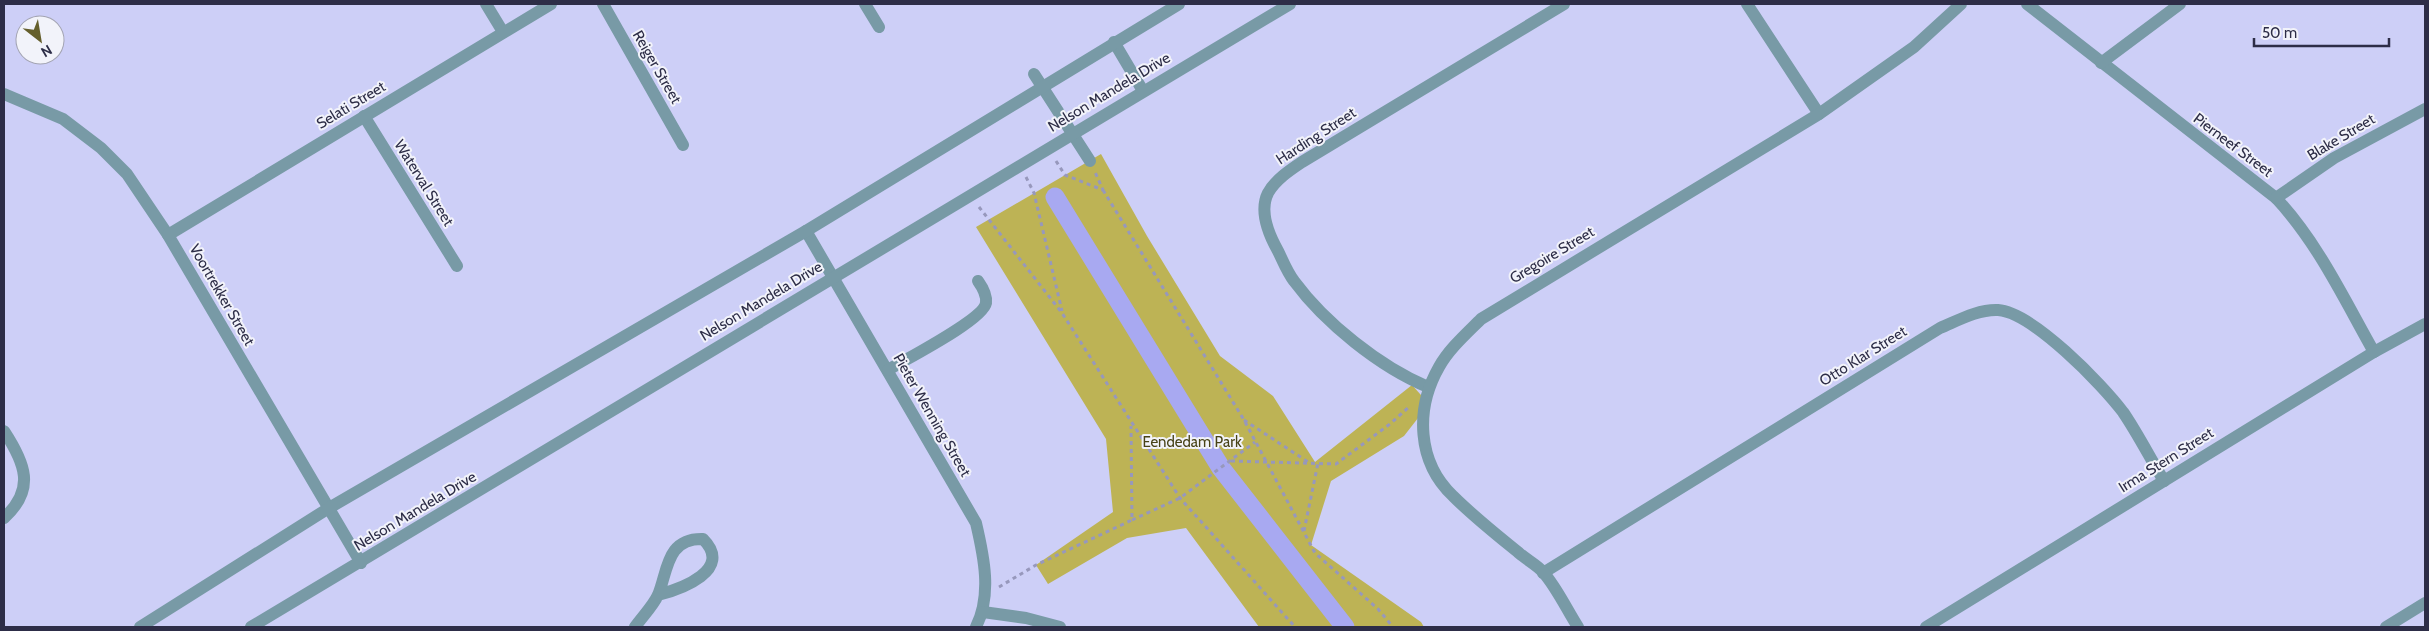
<svg xmlns="http://www.w3.org/2000/svg" width="2429" height="631" font-family="Cabin,sans-serif">
  <rect width="100%" height="100%" fill="#cdcff7"/>
  <polygon fill="#bdb355" points="1101,154 1147,236 1220,356 1273,396 1315,462 1412,385 1429,404 1404,436 1331,481 1311,545 1421,622 1424,627 1259,627 1186,528 1127,538 1048,584 1036,565 1113,512 1106,439 976,227"/>
  <g fill="none" stroke-linecap="round" stroke-linejoin="round">
    <polyline stroke="#a8a9f1" stroke-width="19" points="1055,197 1221,468 1345,627"/>
    <g stroke="#9798bc" stroke-width="3" stroke-dasharray="4 4" stroke-linecap="butt">
      <polyline points="1056,161 1065,175 1103,190 1095,172"/>
      <polyline points="1026,177 1034,193 1062,311"/>
      <polyline points="1103,190 1244,420 1315,553 1378,609 1393,627"/>
      <polyline points="979,207 1062,313 1180,498 1295,627"/>
      <polyline points="1244,420 1308,462"/>
      <polyline points="1231,461 1336,464 1390,424 1410,406"/>
      <polyline points="1132,520 1180,498 1255,442"/>
      <polyline points="1304,531 1318,463"/>
      <polyline points="999,587 1036,565 1132,520 1131,426"/>
    </g>
    <g stroke="#789aa6" stroke-width="12">
      <polyline points="486,4 503,32"/>
      <polyline points="603,4 683,145"/>
      <polyline points="865,4 879,27"/>
      <polyline points="1747,4 1819,114"/>
      <path d="M2027 4 2276 198C2318 243 2344 299 2374 352"/>
      <polyline points="1114,42 1143,91"/>
      <polyline points="2101,63 2180,4"/>
      <polyline points="1034,74 1090,161"/>
      <polyline points="4,94 63,119 101,148 127,174 168,235 361,563"/>
      <polyline points="364,116 457,266"/>
      <polyline points="2276,198 2334,158 2425,109"/>
      <path d="M806 231 976 523C984 557 992 595 976 627"/>
      <polyline points="168,235 551,4"/>
      <path d="M888 370C906 359 983 320 986 303 987 295 983 288 978 281"/>
      <path d="M1428 387C1380 367 1325 323 1294 281 1287 272 1283 261 1278 251 1269 235 1259 211 1268 193 1275 180 1290 170 1302 162L1564 4"/>
      <path d="M4 431C25 463 36 489 4 518"/>
      <path d="M1543 573 1940 328C1957 321 1978 309 1998 310 2032 312 2102 384 2123 412 2138 434 2150 458 2164 481"/>
      <polyline points="983,612 1026,618 1060,627"/>
      <polyline points="140,627 329,508 806,231 1179,4"/>
      <polyline points="251,627 1290,4"/>
      <path d="M635 627C642 617 653 606 658 595 668 571 666 538 703 539 734 570 681 589 658 595"/>
      <path d="M1578 627C1567 610 1557 588 1543 572 1537 565 1527 560 1519 553 1497 535 1474 517 1453 496 1417 462 1415 409 1439 367 1449 349 1466 334 1481 319L1819 114 1914 47 1961 4"/>
      <polyline points="1926,627 2374,352 2425,324"/>
      <polyline points="2386,627 2425,603"/>
    </g>
  </g>
  <g text-anchor="middle" dominant-baseline="central" stroke-width="4" stroke-linejoin="round" paint-order="stroke">
    <g font-size="15" fill="#2d2d47" stroke="#f2f3fa">
      <text transform="translate(657 67) rotate(60)">Reiger Street</text>
      <text transform="translate(1109 92) rotate(-31)">Nelson Mandela Drive</text>
      <text transform="translate(351 105) rotate(-31)">Selati Street</text>
      <text transform="translate(1316 136) rotate(-33)">Harding Street</text>
      <text transform="translate(2341 137) rotate(-31)">Blake Street</text>
      <text transform="translate(2233 145) rotate(37)">Pierneef Street</text>
      <text transform="translate(424 183) rotate(58)">Waterval Street</text>
      <text transform="translate(1552 255) rotate(-31)">Gregoire Street</text>
      <text transform="translate(222 295) rotate(60)">Voortrekker Street</text>
      <text transform="translate(761 301) rotate(-31)">Nelson Mandela Drive</text>
      <text transform="translate(1863 356) rotate(-32)">Otto Klar Street</text>
      <text transform="translate(932 415) rotate(60)">Pieter Wenning Street</text>
      <text transform="translate(2166 460) rotate(-32)">Irma Stern Street</text>
      <text transform="translate(415 511) rotate(-31)">Nelson Mandela Drive</text>
    </g>
    <g font-size="15" fill="#484317" stroke="#f2f3fa">
      <text x="1192" y="442">Eendedam Park</text>
    </g>
  </g>
  <rect width="2429" height="631" fill="none" stroke="#2d2d47" stroke-width="10"/>
  <g transform="translate(40 40) rotate(149)"><circle r="24" fill="#f2f3fa" stroke="#a3a4b2"/>
  <path d="M0-4L9 19L0 12L-9 19Z" fill="#655f2c"/>
  <text y="-8" font-size="14" font-weight="bold" text-anchor="middle" fill="#2d2d47">N</text>
  </g>
  <path d="M2254 38v8h135v-8" fill="none" stroke="#2d2d47" stroke-width="2.5"/>
  <text x="2262" y="38" font-size="15" fill="#2d2d47" stroke="#f2f3fa" stroke-width="4" paint-order="stroke">50 m</text>
</svg>
